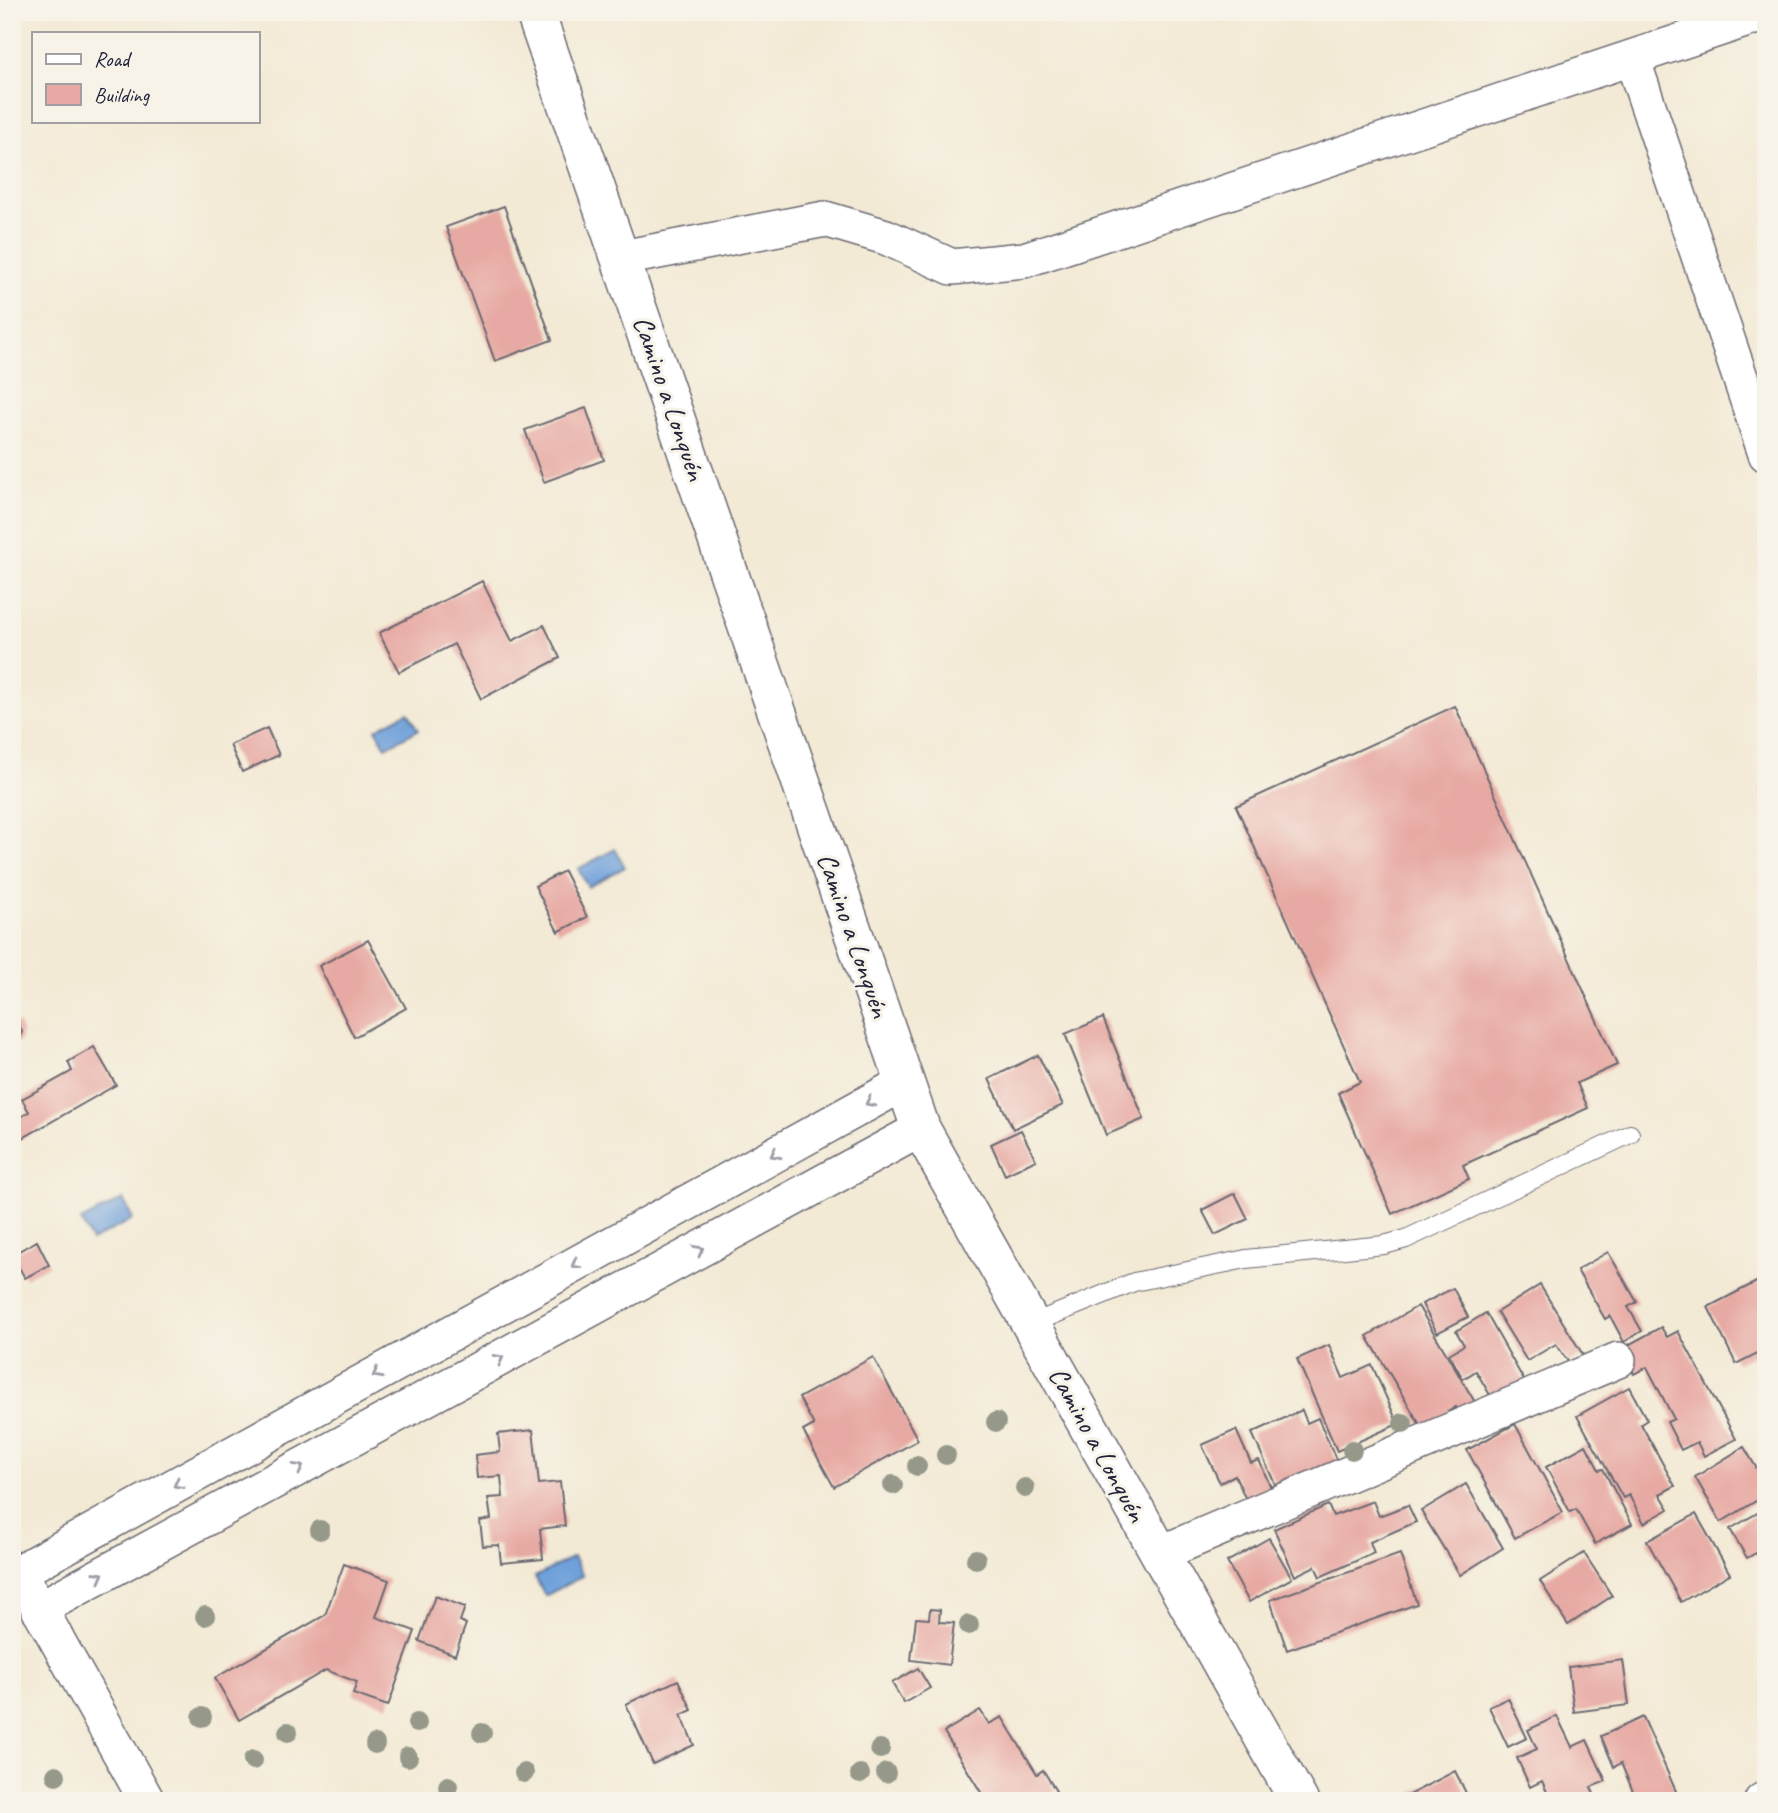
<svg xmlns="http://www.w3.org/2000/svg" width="1778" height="1813" font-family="Caveat,sans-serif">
  <rect width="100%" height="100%" fill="#f7f3e8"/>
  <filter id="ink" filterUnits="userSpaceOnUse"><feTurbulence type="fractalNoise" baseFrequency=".0143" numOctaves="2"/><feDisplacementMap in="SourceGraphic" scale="14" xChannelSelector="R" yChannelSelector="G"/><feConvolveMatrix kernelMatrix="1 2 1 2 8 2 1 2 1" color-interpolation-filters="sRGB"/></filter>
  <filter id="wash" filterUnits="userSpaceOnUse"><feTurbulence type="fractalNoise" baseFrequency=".00686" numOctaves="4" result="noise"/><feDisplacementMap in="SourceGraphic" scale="28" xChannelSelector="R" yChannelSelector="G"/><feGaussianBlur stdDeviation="1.57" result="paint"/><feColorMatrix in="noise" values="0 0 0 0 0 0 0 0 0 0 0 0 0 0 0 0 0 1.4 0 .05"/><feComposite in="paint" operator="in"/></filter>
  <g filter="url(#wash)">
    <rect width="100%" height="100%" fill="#f3ead5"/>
    <g fill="#6fa1da" stroke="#48628a" stroke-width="2">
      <polygon points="408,712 418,730 386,747 376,729"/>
      <polygon points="615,849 625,867 588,887 578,869"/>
      <polygon points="123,1199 133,1219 91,1241 81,1221"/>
      <polygon points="573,1557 583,1576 545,1596 535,1577"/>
    </g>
    <g id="blocks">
      <g fill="#e7a9a3">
        <polygon points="504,206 552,340 495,361 446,227"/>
        <polygon points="586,408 604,460 544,482 525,430"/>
        <polygon points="482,581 512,641 544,625 560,658 481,699 454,644 399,672 379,633"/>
        <polygon points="1455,706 1617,1065 1577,1083 1588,1108 1463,1165 1469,1179 1392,1214 1338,1093 1360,1082 1236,806"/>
        <polygon points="267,728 279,755 242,772 230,745"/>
        <polygon points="564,871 587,917 558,932 535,886"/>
        <polygon points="368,940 406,1008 354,1037 319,966"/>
        <polygon points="1103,1018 1144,1119 1106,1135 1065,1034"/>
        <polygon points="12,1020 19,1024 22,1032 20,1041 12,1045"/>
        <polygon points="94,1047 116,1085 21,1139 12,1122 29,1112 22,1099 72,1071 68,1062"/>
        <polygon points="1038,1055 1063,1105 1013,1129 989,1079"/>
        <polygon points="1021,1130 1036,1160 1005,1175 991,1144"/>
        <polygon points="1235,1193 1248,1219 1215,1235 1202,1210"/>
        <polygon points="37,1241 49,1265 25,1278 12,1255"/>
        <polygon points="1608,1252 1637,1302 1628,1307 1642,1331 1624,1342 1610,1316 1605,1319 1577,1270"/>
        <polygon points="1766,1277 1766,1349 1736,1364 1708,1307"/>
        <polygon points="1540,1285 1583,1355 1569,1363 1556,1344 1527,1361 1497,1312"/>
        <polygon points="1453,1288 1468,1317 1437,1333 1422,1304"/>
        <polygon points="1418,1306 1479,1409 1463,1419 1456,1407 1422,1428 1367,1336"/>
        <polygon points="1486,1313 1526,1384 1494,1402 1476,1371 1463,1379 1449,1354 1464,1345 1456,1331"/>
        <polygon points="1661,1327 1667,1337 1678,1331 1736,1439 1704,1456 1697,1442 1681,1450 1667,1422 1674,1419 1647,1367 1634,1374 1621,1349"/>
        <polygon points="1329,1345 1343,1378 1372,1365 1398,1424 1337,1451 1297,1359"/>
        <polygon points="873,1357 918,1440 834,1487 803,1431 814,1425 799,1398"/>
        <polygon points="1629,1387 1647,1420 1641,1424 1675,1486 1660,1494 1669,1509 1644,1523 1629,1495 1623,1498 1577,1416"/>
        <polygon points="1302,1410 1307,1423 1318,1418 1339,1466 1279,1493 1252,1433"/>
        <polygon points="1515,1424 1563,1512 1515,1538 1467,1450"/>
        <polygon points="533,1430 539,1484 560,1482 565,1526 540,1529 543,1559 501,1563 499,1545 483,1546 480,1521 491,1519 488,1498 503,1497 501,1476 477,1478 475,1455 500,1452 498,1434"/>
        <polygon points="1236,1430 1251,1463 1259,1460 1272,1490 1247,1502 1235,1475 1220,1483 1202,1445"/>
        <polygon points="1586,1445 1599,1470 1603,1469 1632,1524 1595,1544 1576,1509 1570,1512 1546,1467"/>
        <polygon points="1744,1447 1766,1484 1766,1495 1721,1522 1695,1477"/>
        <polygon points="1466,1484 1503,1548 1460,1575 1421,1511"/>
        <polygon points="1373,1501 1379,1516 1408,1505 1416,1522 1370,1542 1374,1553 1320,1577 1315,1566 1295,1576 1274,1529 1328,1505 1333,1516"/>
        <polygon points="1766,1508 1766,1555 1760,1559 1756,1553 1747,1558 1730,1529"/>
        <polygon points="1696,1514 1730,1574 1681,1602 1647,1541"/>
        <polygon points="1269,1538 1292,1578 1249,1602 1227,1562"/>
        <polygon points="1584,1553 1612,1596 1568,1625 1540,1581"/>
        <polygon points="1400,1554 1417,1604 1287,1650 1270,1600"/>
        <polygon points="344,1564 389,1580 376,1617 415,1631 388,1706 353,1694 357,1682 326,1670 239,1720 215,1678 325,1615"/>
        <polygon points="435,1596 465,1607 460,1621 466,1624 455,1655 419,1641"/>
        <polygon points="930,1609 940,1610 939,1622 954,1623 949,1665 911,1660 916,1618 929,1619"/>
        <polygon points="1623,1660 1629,1705 1574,1712 1568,1667"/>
        <polygon points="918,1668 930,1688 904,1703 892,1683"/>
        <polygon points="678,1680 692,1710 681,1715 694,1745 653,1764 626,1704"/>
        <polygon points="1508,1698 1527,1738 1508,1747 1489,1707"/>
        <polygon points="980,1710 989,1724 1002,1717 1037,1774 1043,1770 1056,1791 1047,1797 1050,1801 971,1801 982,1794 944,1732"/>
        <polygon points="1557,1716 1572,1747 1587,1740 1606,1781 1591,1787 1597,1801 1551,1801 1542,1781 1530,1787 1517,1758 1537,1749 1528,1730"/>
        <polygon points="1643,1717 1679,1798 1673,1801 1637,1801 1621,1763 1614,1767 1601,1736"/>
        <polygon points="1455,1771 1470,1801 1397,1801"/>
      </g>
    </g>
  </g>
  <g filter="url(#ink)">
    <use href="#blocks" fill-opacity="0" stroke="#6b6871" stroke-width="2"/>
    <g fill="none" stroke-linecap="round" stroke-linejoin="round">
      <g stroke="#6b6871" stroke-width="20">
        <polyline id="lane" points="1031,1324 1134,1282 1246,1259 1384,1245 1406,1239 1630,1134"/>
      </g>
      <g stroke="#6b6871" stroke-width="38">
        <g id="street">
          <polyline points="1632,58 1766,454"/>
          <polyline points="622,258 825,219 886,237 952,267 1024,260 1766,13"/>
          <polyline points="1159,1554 1618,1360"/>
          <polyline points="19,1572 904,1083"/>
          <polyline points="28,1588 147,1801"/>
          <polyline points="39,1609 921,1129"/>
          <polyline points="1762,1801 1766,1799"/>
        </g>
      </g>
      <g stroke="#6b6871" stroke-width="41">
        <polyline id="primary" points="535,12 921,1129 1299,1801"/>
      </g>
      <use href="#lane" stroke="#fff" stroke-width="18"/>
      <use href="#street" stroke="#fff" stroke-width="35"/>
      <use href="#primary" stroke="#fff" stroke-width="38"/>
    </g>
    <g fill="#96988a">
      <circle cx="996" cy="1422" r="10"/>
      <circle cx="1403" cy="1423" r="10"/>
      <circle cx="1352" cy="1450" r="10"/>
      <circle cx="946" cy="1455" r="10"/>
      <circle cx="917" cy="1466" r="10"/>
      <circle cx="893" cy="1485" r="10"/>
      <circle cx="1025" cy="1488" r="10"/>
      <circle cx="320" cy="1530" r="10"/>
      <circle cx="976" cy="1559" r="10"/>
      <circle cx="205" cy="1616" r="10"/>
      <circle cx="969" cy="1625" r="10"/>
      <circle cx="202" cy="1717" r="10"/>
      <circle cx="417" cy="1723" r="10"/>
      <circle cx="288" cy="1732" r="10"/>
      <circle cx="482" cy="1733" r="10"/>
      <circle cx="375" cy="1744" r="10"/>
      <circle cx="880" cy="1749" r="10"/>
      <circle cx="408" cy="1757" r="10"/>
      <circle cx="253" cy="1760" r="10"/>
      <circle cx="524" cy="1773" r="10"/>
      <circle cx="886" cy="1773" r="10"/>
      <circle cx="860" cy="1774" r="10"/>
      <circle cx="56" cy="1775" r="10"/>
      <circle cx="448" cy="1786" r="10"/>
    </g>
    <defs><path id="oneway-chevron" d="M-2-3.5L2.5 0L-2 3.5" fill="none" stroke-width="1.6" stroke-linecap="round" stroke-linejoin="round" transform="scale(1.75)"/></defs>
    <g stroke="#9c9ca7">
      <use href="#oneway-chevron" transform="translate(870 1102) rotate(152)"/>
      <use href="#oneway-chevron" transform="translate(775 1154) rotate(151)"/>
      <use href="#oneway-chevron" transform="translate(699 1250) rotate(-29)"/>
      <use href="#oneway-chevron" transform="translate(576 1264) rotate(151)"/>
      <use href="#oneway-chevron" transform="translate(499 1359) rotate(-29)"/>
      <use href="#oneway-chevron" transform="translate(377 1374) rotate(151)"/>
      <use href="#oneway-chevron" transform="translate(299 1468) rotate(-29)"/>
      <use href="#oneway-chevron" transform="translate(178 1484) rotate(151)"/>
      <use href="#oneway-chevron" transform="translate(99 1576) rotate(-29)"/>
    </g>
  </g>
  <g text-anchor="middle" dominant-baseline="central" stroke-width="6" stroke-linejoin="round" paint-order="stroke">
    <g font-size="28" fill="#22223b" stroke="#f7f3e8">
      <text transform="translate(670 398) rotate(71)">Camino a Lonquén</text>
      <text transform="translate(854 935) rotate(71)">Camino a Lonquén</text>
      <text transform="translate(1098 1444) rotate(61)">Camino a Lonquén</text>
    </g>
  </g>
  <rect width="1778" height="1813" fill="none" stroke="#f7f3e8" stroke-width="42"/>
  <rect x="32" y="32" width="228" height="91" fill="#f7f3e8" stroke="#a29fa3" stroke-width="2"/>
  <rect x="46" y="54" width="35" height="10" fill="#ffffff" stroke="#a29fa3" stroke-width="2"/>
  <text x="94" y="66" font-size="21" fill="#22223b">Road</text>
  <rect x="46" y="84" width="35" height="21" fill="#e7a9a3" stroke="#a29fa3" stroke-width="2"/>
  <text x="94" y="102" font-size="21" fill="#22223b">Building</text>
</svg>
